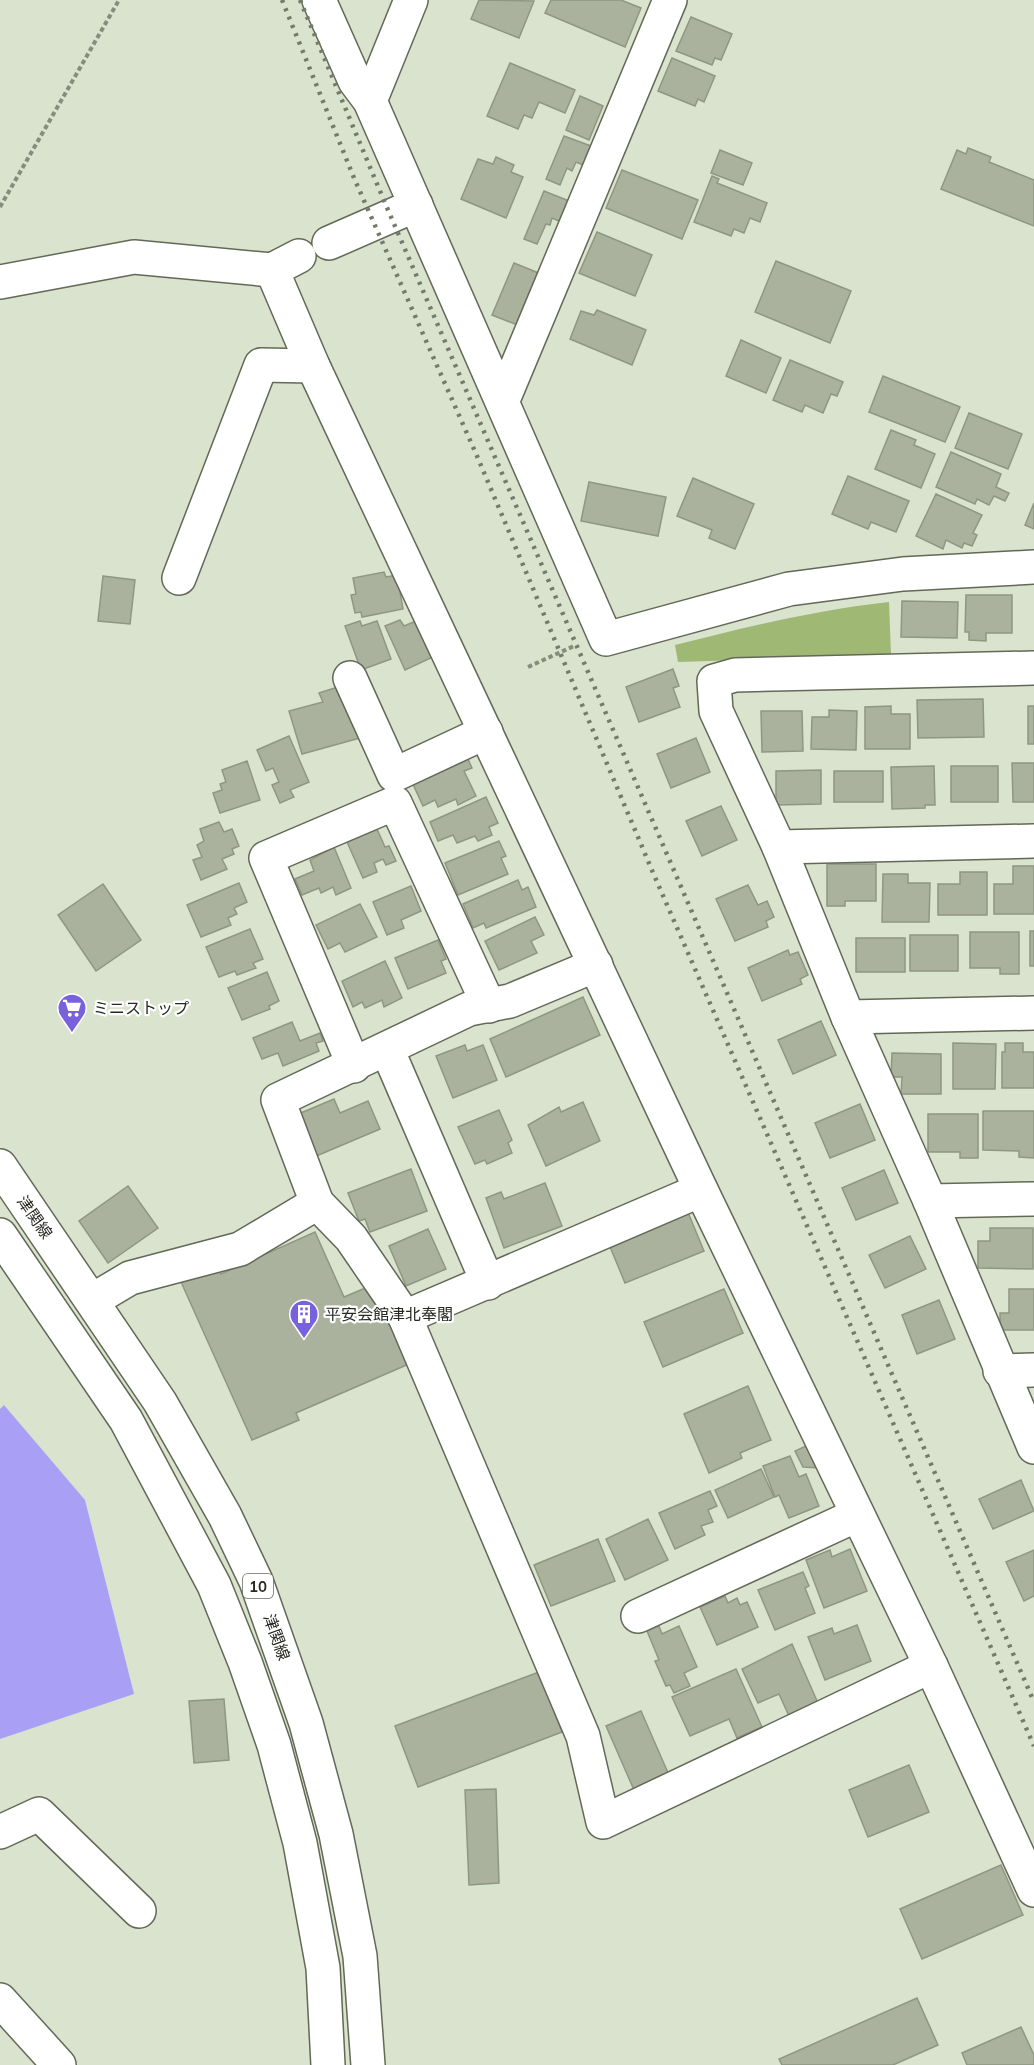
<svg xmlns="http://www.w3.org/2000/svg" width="1034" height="2065" font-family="Mulish,'Noto Sans JP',sans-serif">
  <rect width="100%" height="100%" fill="#dae3cd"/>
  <path fill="#9fb874" d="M889 602 891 655 678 662 675 645C746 627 816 610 889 602Z"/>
  <polygon fill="#a9a0f6" points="4,1405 85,1500 134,1694 0,1739 0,1409"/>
  <g fill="#aab29d" stroke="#8f9783" stroke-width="1.5">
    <polygon points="479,0 534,1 519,38 471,19"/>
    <polygon points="551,0 621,0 641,8 625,47 545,13"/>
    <polygon points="691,17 732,34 721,60 715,58 712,65 676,51"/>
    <polygon points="672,58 715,76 704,102 698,99 695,106 658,91"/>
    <polygon points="510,63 575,90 565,113 539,102 532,118 524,115 518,129 487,116"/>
    <polygon points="580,96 603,106 589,140 566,130"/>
    <polygon points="564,136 591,146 583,165 576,162 572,171 567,168 560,185 546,179"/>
    <polygon points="968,148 991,157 989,162 1034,180 1034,226 941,189 957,150 966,154"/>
    <polygon points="720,150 752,163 743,185 711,173"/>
    <polygon points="496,157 514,165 511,172 523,177 506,218 461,199 478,159 493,164"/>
    <polygon points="622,170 698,200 682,239 606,208"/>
    <polygon points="712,176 719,179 717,183 767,203 760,222 750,218 744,233 734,229 731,236 694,222"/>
    <polygon points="544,191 569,201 561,222 552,218 550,225 546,224 537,244 524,239"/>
    <polygon points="597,232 652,255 635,296 579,273"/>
    <polygon points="776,261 851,291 830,343 755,312"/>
    <polygon points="514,263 541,274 520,326 492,315"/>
    <polygon points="597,310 646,330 632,365 570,339 581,311 594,315"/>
    <polygon points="741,340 781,358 766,393 726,376"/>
    <polygon points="790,360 843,382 837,396 831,394 823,413 805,405 802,412 773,400"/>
    <polygon points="883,376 960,407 945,442 869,412"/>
    <polygon points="969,413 1022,434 1008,469 955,448"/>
    <polygon points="891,430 916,440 914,445 935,454 921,488 875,469"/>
    <polygon points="951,452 1001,474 996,487 1009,493 1005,501 994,496 989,505 977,499 975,504 936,487"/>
    <polygon points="848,476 909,501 896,532 871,522 868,529 832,514"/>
    <polygon points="693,478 754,504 735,549 709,538 712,530 677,516"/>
    <polygon points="589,482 666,497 658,536 581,521"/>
    <polygon points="936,494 982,515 973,533 977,535 972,546 964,543 962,548 946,540 943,549 916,536"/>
    <polygon points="1034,503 1034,529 1025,525"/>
    <polygon points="384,572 386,577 397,575 403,609 362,617 361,612 355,613 351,595 356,594 353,578"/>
    <polygon points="103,576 135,580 130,624 98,621"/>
    <polygon points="966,595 1012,595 1012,633 986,633 986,641 969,640 969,632 965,632"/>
    <polygon points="902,601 958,602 957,638 901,637"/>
    <polygon points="400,620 404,626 416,621 433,657 405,670 385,626"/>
    <polygon points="360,621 362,626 377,621 391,659 361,670 345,626"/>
    <polygon points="673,669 679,686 673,688 680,707 639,722 626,687"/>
    <polygon points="338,687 360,738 302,754 289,711 323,702 319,693"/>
    <polygon points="983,699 984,737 918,738 917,700"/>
    <polygon points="891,706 891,714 910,714 910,749 865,749 865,707"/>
    <rect x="1028" y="706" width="6" height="38"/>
    <polygon points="829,710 857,711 856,750 811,749 812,717 829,717"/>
    <polygon points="761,711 802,711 803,751 762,752"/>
    <polygon points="289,736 309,782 290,790 294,797 280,803 272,785 279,782 273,768 266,771 257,750"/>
    <polygon points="696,738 710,772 671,788 657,754"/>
    <polygon points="467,757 472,768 464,771 476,796 458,805 456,799 438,807 435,800 423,806 412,782"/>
    <polygon points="247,761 260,800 220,813 213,793 222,790 220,784 226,782 222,770"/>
    <polygon points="1012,763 1034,763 1034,802 1013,802"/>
    <polygon points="934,766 935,805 925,805 925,808 892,809 891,767"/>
    <rect x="951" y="766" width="47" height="36"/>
    <polygon points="821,770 821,804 776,805 776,771"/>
    <rect x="834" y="771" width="49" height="31"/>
    <polygon points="486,797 498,823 489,827 492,835 478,841 475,836 457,843 453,835 438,841 430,822"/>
    <polygon points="721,806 737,840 702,856 686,821"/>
    <polygon points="219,822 224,832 232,829 239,846 232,849 234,854 222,859 227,869 201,880 193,860 202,857 197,845 204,841 200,829"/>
    <polygon points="377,829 385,847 389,846 396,861 386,865 383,859 374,863 377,872 363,878 347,842"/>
    <polygon points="499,841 506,856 501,858 508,874 458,895 445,863"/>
    <polygon points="334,847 351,888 336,895 333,887 321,893 319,888 302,895 295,879 314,871 310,860"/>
    <polygon points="827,864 876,864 876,901 845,901 845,906 827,906"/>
    <polygon points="1013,866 1034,866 1034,914 994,914 994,884 1013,884"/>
    <polygon points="960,872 987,872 987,915 938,915 938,884 960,884"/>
    <polygon points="883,874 908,874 908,883 930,883 929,922 882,922"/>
    <polygon points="518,880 522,890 528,887 536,907 486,928 484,923 473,928 463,904"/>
    <polygon points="239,883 247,902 234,908 237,914 228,918 231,925 201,937 187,905"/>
    <polygon points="103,884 141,940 96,971 58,915"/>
    <polygon points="748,885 758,905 767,901 774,917 766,921 768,927 735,941 716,899"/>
    <polygon points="411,886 421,911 401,920 404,928 387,935 373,902"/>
    <polygon points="360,904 377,937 345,952 340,943 328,949 316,925"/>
    <polygon points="535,917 544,935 531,941 537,953 499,970 485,941"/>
    <polygon points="250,929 263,959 253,963 256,968 237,975 235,971 219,977 206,947"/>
    <rect x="1030" y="931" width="4" height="35"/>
    <polygon points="970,932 1019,932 1019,974 1000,974 1000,968 970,968"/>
    <rect x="910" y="935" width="48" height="36"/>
    <rect x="856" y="938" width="49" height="34"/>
    <polygon points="438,940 446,959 441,961 446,973 408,989 395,958"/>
    <polygon points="788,950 790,955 798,952 808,975 800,979 802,984 762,1001 748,968"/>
    <polygon points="385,961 402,998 384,1007 382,1000 365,1008 362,1002 353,1007 342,981"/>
    <polygon points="267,972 279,1001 269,1006 270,1009 242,1020 228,988"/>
    <polygon points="583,997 600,1035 506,1077 490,1039"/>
    <polygon points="821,1021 836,1055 793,1074 778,1040"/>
    <polygon points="292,1022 300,1041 320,1033 323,1041 316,1043 319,1051 283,1066 278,1053 262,1059 253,1038"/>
    <polygon points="953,1043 996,1044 995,1089 953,1089"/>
    <polygon points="1005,1043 1023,1043 1023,1052 1034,1052 1034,1088 1002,1088 1002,1052 1005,1052"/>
    <polygon points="465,1045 467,1051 483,1045 497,1080 453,1098 436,1056"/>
    <polygon points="892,1053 941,1054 941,1094 901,1094 902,1077 891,1077"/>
    <polygon points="334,1099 340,1113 368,1101 380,1129 314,1157 296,1115"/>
    <polygon points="583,1102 600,1141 546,1166 528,1125 559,1107 561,1112"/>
    <polygon points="860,1104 875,1140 830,1158 815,1123"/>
    <polygon points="499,1110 512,1140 508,1143 512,1153 487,1164 485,1160 475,1164 458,1127"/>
    <polygon points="983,1111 1034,1111 1034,1158 1019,1157 1019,1151 983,1150"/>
    <polygon points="928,1114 978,1114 978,1158 960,1158 960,1152 928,1152"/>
    <polygon points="411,1169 427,1211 370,1232 365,1219 359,1221 348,1193"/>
    <polygon points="884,1170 898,1203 856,1220 842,1188"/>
    <polygon points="545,1183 562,1226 504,1248 486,1198 501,1192 504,1199"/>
    <polygon points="128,1186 158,1228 108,1263 79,1221"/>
    <polygon points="687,1210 704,1251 625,1283 608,1242"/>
    <polygon points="990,1228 1033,1228 1033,1269 978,1268 978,1241 990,1241"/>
    <polygon points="428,1229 446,1269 406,1286 389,1246"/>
    <polygon points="315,1232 344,1297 370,1286 383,1316 389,1314 411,1363 296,1413 299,1420 252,1440 181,1282 217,1266 221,1274"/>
    <polygon points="910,1236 926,1269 885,1288 869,1255"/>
    <polygon points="724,1289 743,1333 663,1367 644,1322"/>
    <polygon points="1009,1289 1034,1289 1034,1330 1000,1330 1000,1313 1009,1313"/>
    <polygon points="939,1300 955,1339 917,1354 902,1315"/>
    <polygon points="748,1386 771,1440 740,1453 742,1458 709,1473 684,1414"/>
    <polygon points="806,1446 818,1468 803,1467 795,1451"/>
    <polygon points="790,1456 799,1477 806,1474 819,1506 789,1518 779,1495 775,1497 763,1466"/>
    <polygon points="761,1469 774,1497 728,1518 715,1490"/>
    <polygon points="1021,1480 1034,1511 993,1529 979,1499"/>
    <polygon points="710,1491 717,1506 708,1510 713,1522 701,1526 705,1535 675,1549 659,1513"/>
    <polygon points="648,1519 668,1560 625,1580 606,1539"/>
    <polygon points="598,1539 615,1581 551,1606 534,1565"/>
    <polygon points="850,1549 867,1591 824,1608 806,1560 830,1550 832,1557"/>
    <polygon points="1034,1550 1034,1596 1024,1601 1006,1562"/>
    <polygon points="803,1572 809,1586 805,1588 815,1613 775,1630 758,1590"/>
    <polygon points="725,1596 728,1603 737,1598 740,1605 747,1602 758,1627 717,1645 700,1607"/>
    <polygon points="857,1625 871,1661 825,1680 808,1637 832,1628 834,1634"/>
    <polygon points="659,1626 662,1634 679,1626 697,1667 684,1673 690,1686 674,1693 670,1685 666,1686 655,1661 659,1660 647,1631"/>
    <polygon points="792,1644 818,1703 789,1716 779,1694 758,1703 742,1669"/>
    <polygon points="736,1669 762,1727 737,1738 729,1719 690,1736 672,1697"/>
    <polygon points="539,1672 562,1732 418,1787 395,1726"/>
    <polygon points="224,1699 229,1760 194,1763 189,1701"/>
    <polygon points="641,1711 669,1775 634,1790 606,1726"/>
    <polygon points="909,1765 929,1812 868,1837 849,1790"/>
    <polygon points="496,1789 499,1883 469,1885 465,1790"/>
    <polygon points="1001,1865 1023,1915 922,1959 900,1909"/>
    <polygon points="917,1998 938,2045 893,2065 782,2065 779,2059"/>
    <polygon points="1021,2027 1034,2055 1034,2065 967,2065 962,2053"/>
  </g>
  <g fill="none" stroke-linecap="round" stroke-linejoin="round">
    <g stroke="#626956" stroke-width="36">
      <g id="street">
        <polyline points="319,0 355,81 370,101 606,639 789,589 903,574 1034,567"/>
        <polyline points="370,101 411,0"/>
        <polyline points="329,243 416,205"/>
        <polyline points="272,270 313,366 701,1190 931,1666 1034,1890"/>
        <polyline points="0,282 134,257 272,270 299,256"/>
        <polyline points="503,400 670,0"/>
        <polyline points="179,578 261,365 313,366"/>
        <polyline points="1034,668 735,675 714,681 716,711 779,847 848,1017 930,1201 1034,1447"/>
        <polyline points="350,678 394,775 486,732"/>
        <polyline points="779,847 1034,841"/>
        <polyline points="848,1017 1034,1013"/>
        <polyline points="387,1049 488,1283"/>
        <polyline points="354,1066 266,858 395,803 489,1006"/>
        <polyline points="930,1201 1034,1199"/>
        <polyline points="317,1203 351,1238 405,1317 583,1736 603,1822 931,1666"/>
        <polyline points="93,1300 130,1278 240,1249 317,1203 278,1100 469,1009 510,1001 596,965"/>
        <polyline points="405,1317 701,1190"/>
        <polyline points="1000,1371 1034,1370"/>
        <polyline points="638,1616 857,1515"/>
        <polyline points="0,1832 39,1814 139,1911"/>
        <polyline points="0,2000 59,2065"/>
      </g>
    </g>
    <g stroke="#626956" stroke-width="36">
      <g id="primary">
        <polyline points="0,1166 160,1402 225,1516 256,1581 306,1723 336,1834 360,1956 368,2065"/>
        <polyline points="0,1235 126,1420 214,1585 245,1662 274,1745 300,1843 323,1968 328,2065"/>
      </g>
    </g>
    <g stroke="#878d7e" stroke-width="4" stroke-dasharray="4.5 3" stroke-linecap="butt">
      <polyline points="0,207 119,0"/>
      <polyline points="528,667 574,646"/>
    </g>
    <use href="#street" stroke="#fff" stroke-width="33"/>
    <use href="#primary" stroke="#fff" stroke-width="33"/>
    <g stroke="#747a6c" stroke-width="4.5" stroke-dasharray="3 6" stroke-linecap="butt">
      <polyline points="282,0 354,178 477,456 654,875 1034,1746"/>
      <polyline points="300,0 385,203 1034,1702"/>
    </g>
  </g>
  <defs>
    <g id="supermarket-pin" transform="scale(1.5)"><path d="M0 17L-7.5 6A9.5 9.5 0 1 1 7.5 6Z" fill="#7761dc" stroke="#fff"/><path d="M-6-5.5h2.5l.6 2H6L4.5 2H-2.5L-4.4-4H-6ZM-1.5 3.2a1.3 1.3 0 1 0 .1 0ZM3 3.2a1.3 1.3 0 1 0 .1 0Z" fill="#fff"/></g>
    <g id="building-pin" transform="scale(1.5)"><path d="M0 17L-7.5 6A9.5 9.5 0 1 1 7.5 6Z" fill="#7761dc" stroke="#fff"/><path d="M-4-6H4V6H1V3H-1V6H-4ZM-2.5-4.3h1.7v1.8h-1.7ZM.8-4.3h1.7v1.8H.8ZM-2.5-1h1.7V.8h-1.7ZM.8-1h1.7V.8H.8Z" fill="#fff"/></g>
  </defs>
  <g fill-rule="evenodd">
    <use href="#supermarket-pin" x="72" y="1008"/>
    <use href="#building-pin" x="304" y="1314"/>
  </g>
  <g text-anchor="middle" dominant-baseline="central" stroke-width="4.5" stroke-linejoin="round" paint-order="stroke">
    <rect fill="#fff" stroke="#676964" stroke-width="1.5" x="243" y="1574" width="30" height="24" rx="4.5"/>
    <g font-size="15" font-weight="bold" fill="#262921">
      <text x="258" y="1586">10</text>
    </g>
    <g font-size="16" fill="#262921" stroke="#fff" text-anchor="start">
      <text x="93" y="1008">ミニストップ</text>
      <text x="325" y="1314">平安会館津北奉閣</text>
    </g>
    <g font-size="16" fill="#262921" stroke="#fff">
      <text transform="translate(35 1217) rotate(55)">津関線</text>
      <text transform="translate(277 1637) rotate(70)">津関線</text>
    </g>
  </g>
</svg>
